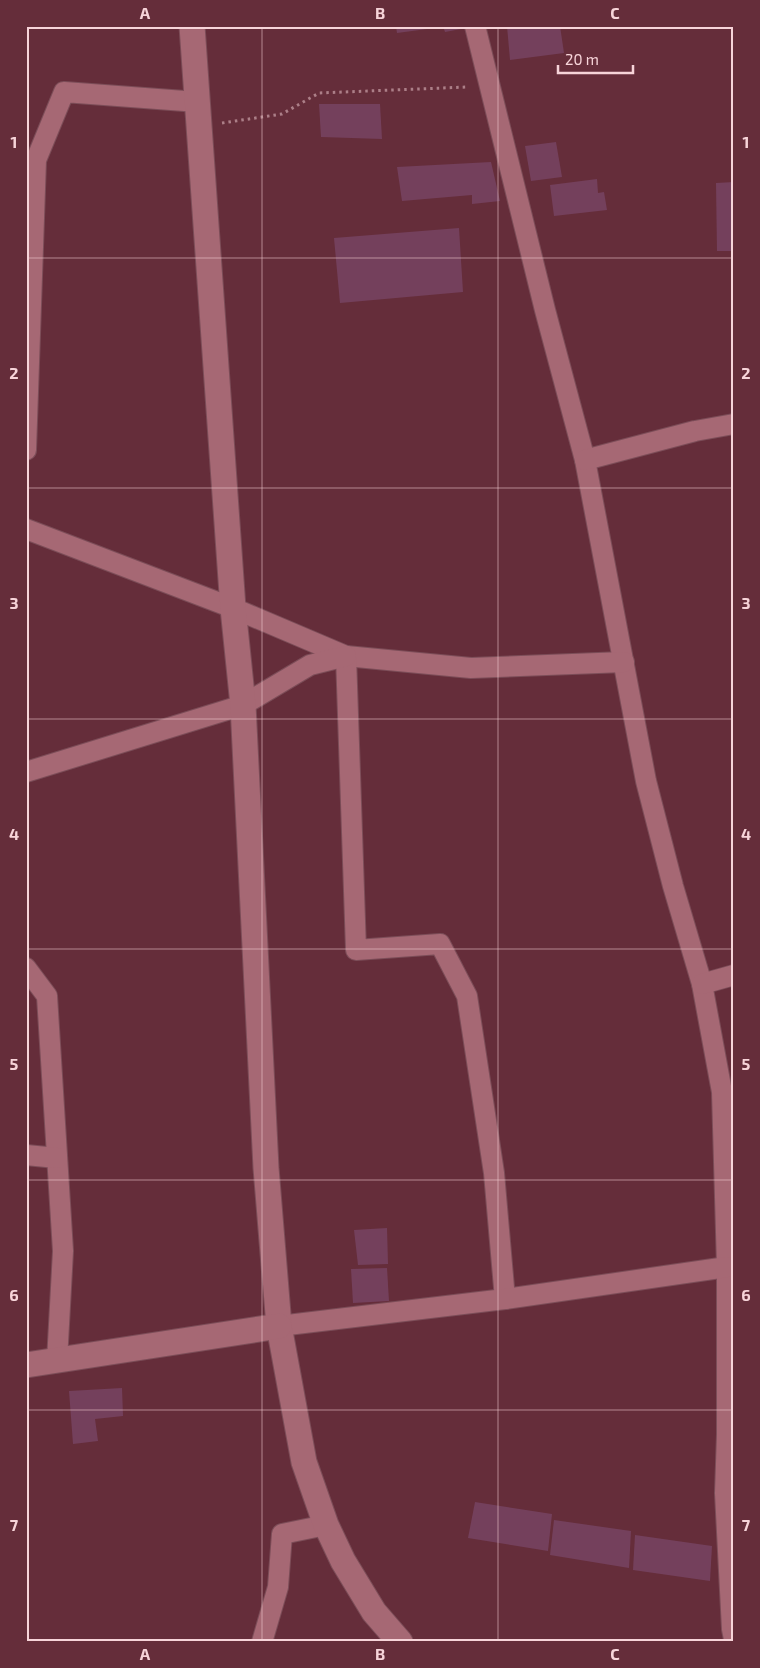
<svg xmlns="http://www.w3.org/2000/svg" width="760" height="1668" font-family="'Exo 2',sans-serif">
  <rect width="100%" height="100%" fill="#652d3a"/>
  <g fill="#74405c">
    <polygon points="396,26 442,26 442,27 397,33"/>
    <polygon points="443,26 461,26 461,29 445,32"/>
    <polygon points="507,26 560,26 564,53 510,60"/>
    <polygon points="319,104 380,104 382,139 321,137"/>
    <polygon points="556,142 562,177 531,181 525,146"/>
    <polygon points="491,162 500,201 472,204 472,195 402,201 397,167"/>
    <polygon points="597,179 598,193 604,192 607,210 554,216 550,185"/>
    <polygon points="734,182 734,251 717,251 716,183"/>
    <polygon points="459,228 463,292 340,303 334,238"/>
    <polygon points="387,1228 388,1264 358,1265 354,1230"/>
    <polygon points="387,1268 389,1301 353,1303 351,1269"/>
    <polygon points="122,1388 123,1416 95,1419 98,1441 73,1444 69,1391"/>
    <polygon points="475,1502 552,1514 548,1551 468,1538"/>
    <polygon points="554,1520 631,1531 629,1568 550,1555"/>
    <polygon points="635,1535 712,1546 710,1581 633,1570"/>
  </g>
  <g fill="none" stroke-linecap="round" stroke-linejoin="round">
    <g stroke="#7c4d58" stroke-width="22">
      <g id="minor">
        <polyline points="475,26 545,310 585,460 646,781 673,886 702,984 722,1092 727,1267 727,1434 725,1493 732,1629 734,1639"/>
        <polyline points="26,450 36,160 64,92 198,102"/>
        <polyline points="585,460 695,431 734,424"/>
        <polyline points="26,529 233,608 346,656 471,668 624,662"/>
        <polyline points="346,656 356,950 440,944 467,996 494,1173 505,1299"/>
        <polyline points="26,772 243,705 310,665 346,656"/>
        <polyline points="26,968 47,996 63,1251 57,1361"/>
        <polyline points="702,984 734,975"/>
        <polyline points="26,1155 57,1158"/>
        <polyline points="279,1326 505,1299 727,1267"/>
        <polyline points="262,1642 278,1587 282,1534 326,1525"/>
      </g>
    </g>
    <g stroke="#7c4d58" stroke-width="27">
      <g id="tertiary">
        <polyline points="192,26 233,608 243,705 266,1168 279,1326 304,1462 326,1525 343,1561 374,1612 400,1642"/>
        <polyline points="26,1365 279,1326"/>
      </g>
    </g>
    <polyline stroke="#ac7f88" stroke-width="3" stroke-dasharray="2.5 4" stroke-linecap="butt" points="222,123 282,114 319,93 467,87"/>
    <use href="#minor" stroke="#a66874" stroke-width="20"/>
    <use href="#tertiary" stroke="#a66874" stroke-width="25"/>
  </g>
  <path fill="none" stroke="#f7d4d9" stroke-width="1" stroke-opacity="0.55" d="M262 26V1642M498 26V1642M26 258H734M26 488H734M26 719H734M26 949H734M26 1180H734M26 1410H734"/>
  <rect width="760" height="1668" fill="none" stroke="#652d3a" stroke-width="55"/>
  <path d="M558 65v8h75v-8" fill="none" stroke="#f7d4d9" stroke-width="2.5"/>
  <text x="565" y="65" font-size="15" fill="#f7d4d9" stroke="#652d3a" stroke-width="4" paint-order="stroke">20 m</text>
  <rect x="28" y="28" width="704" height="1612" fill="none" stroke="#f7d4d9" stroke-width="2"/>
  <g font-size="16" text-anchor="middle" font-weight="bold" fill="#f7d4d9">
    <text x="145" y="19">A</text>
    <text x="380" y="19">B</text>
    <text x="615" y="19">C</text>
    <text x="14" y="148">1</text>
    <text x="746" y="148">1</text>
    <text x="14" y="379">2</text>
    <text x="746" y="379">2</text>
    <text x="14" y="609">3</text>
    <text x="746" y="609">3</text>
    <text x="14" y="840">4</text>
    <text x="746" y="840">4</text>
    <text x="14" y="1070">5</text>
    <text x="746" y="1070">5</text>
    <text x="14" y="1301">6</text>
    <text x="746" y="1301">6</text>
    <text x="14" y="1531">7</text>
    <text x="746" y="1531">7</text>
    <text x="145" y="1660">A</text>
    <text x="380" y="1660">B</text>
    <text x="615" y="1660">C</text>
  </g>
</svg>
